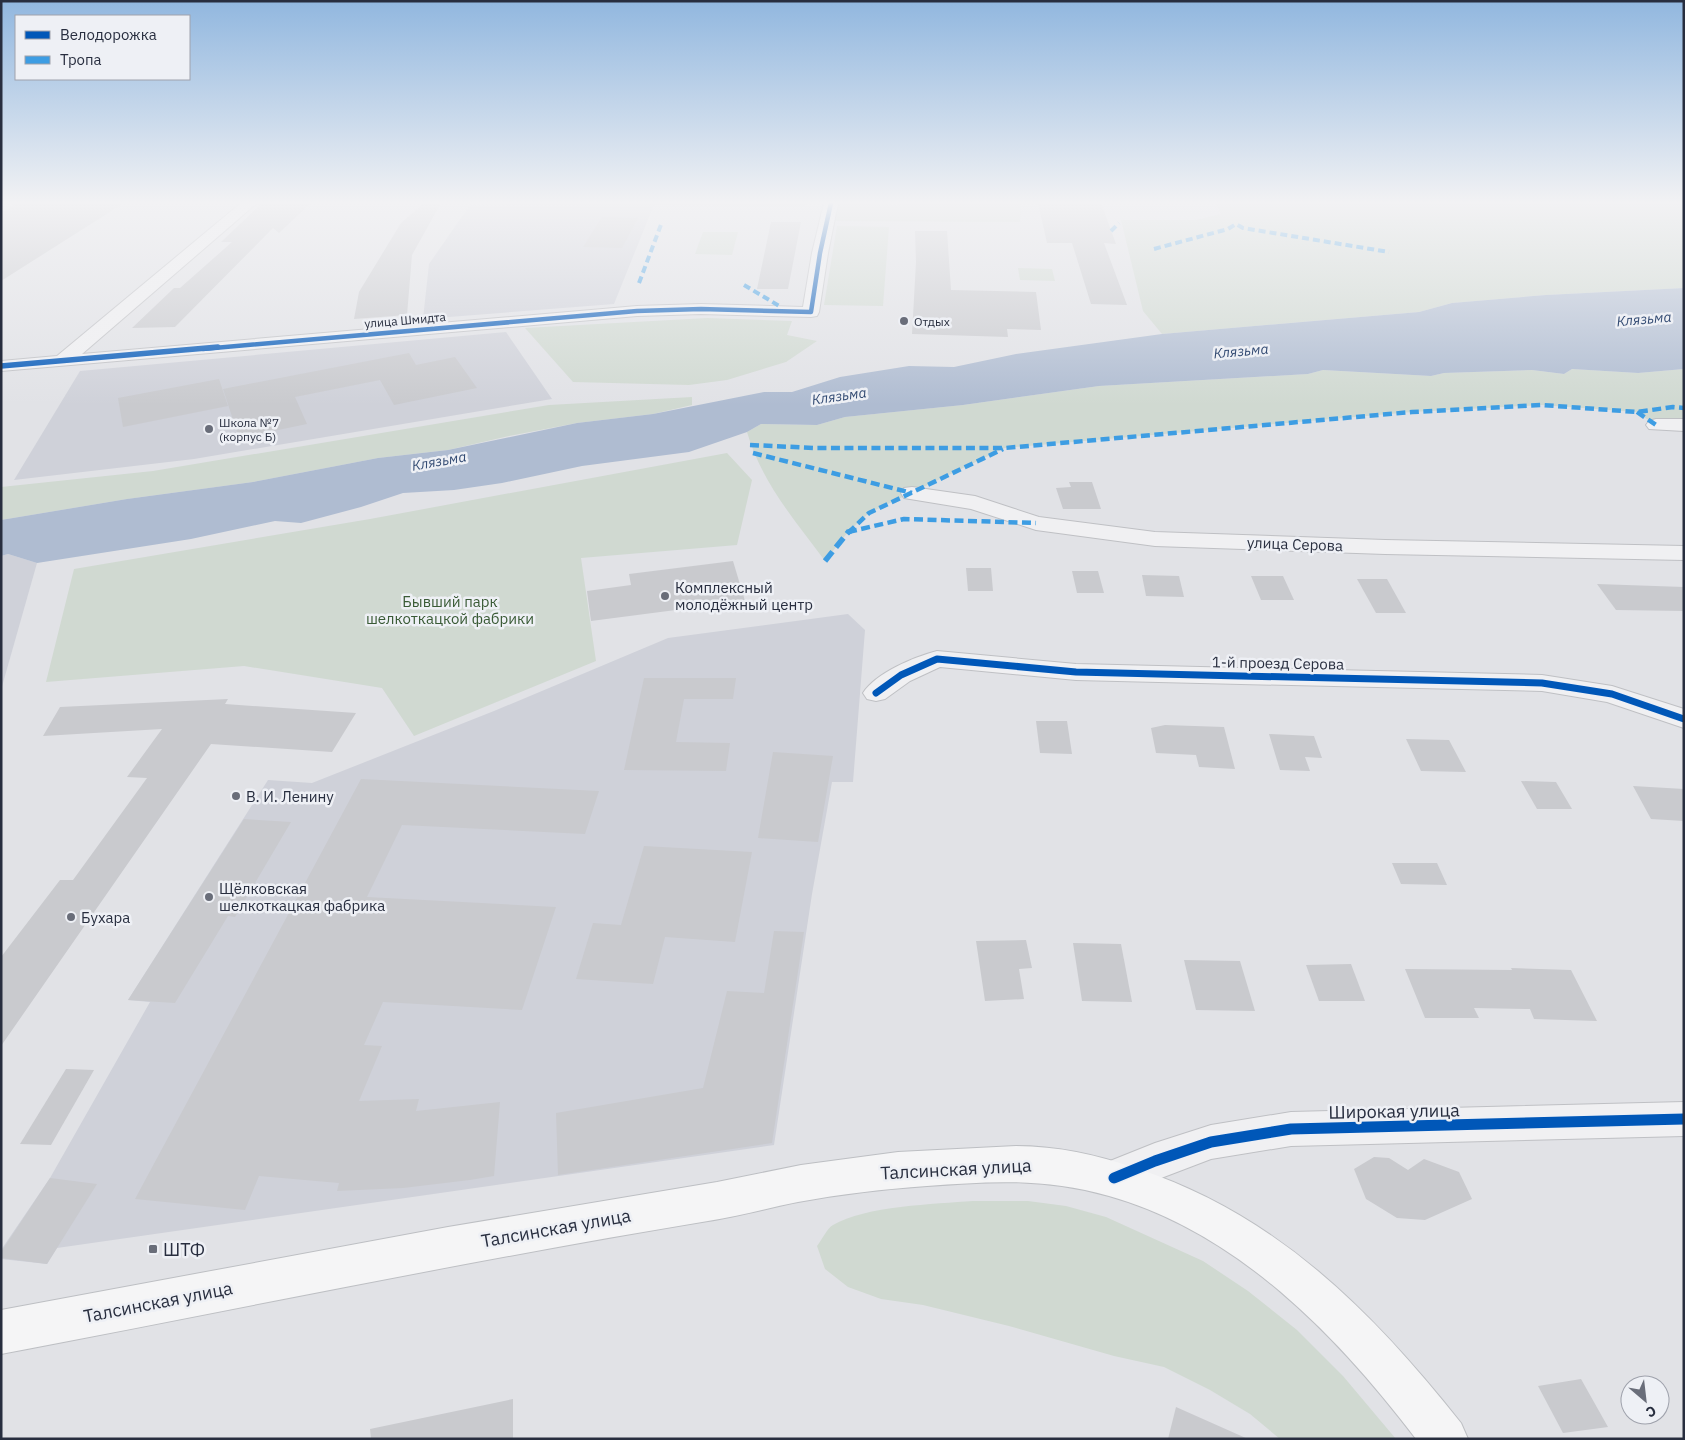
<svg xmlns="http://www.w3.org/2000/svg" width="1685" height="1440" font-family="'IBM Plex Sans',sans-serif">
  <rect width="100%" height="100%" fill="#e1e2e6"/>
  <g fill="#cfd1d9">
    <polygon points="470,205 653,207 614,304 423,319 429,264"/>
    <polygon points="506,332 552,399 194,459 14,480 80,371"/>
    <polygon points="8,554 37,563 1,690 1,556"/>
    <polygon points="848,614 865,630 853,782 832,782 812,894 774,1145 57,1248 47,1264 1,1259 1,1250 50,1178 150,1002 128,1000 268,780 312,783 494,711 668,638"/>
  </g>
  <g fill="#d0d9d1">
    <polygon points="397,203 806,203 805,207 654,205 653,207"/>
    <polygon points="831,203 899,205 901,203 1021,203 1020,222 827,221"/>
    <polygon points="1216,203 1684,203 1684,288 1546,295 1452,303 1419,312 1162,334 1143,311 1121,220 1196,220 1221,214"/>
    <polygon points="837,226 889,227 883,306 824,305"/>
    <polygon points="703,232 738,232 732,255 695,254"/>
    <polygon points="1018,268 1052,269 1055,281 1020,280"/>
    <polygon points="707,318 792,321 787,335 817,341 786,362 727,380 689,385 573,382 525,328"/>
    <path d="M1572 369 1638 373 1684 369V425H1656L1636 412 1542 405 1412 412 1005 448 869 513 848 532 825 561C794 519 762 483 747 432L761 424 817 425 845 417 963 405 1099 386 1308 374 1323 370 1431 376 1444 373 1532 370 1564 374Z"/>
    <polygon points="692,397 692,405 653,414 577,423 509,436 448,450 378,458 253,482 127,499 1,520 1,487 153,471 549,405"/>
    <polygon points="727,453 752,480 737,545 581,558 596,661 414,736 382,688 244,666 46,682 74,569 370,519"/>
    <path d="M973 1201H1028L1066 1206 1106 1217 1203 1261 1248 1291 1297 1330 1343 1376 1396 1439H1280L1250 1414 1210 1390 1164 1367 1114 1356 1009 1326 923 1305 881 1299 848 1287 825 1269 817 1246C822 1240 827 1228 833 1225 865 1206 935 1204 973 1201Z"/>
  </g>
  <polygon fill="#afbcd1" points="1684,288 1684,369 1638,373 1572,369 1564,374 1532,370 1444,373 1431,376 1323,370 1308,374 1099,386 963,405 845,417 817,425 761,424 747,432 689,452 582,466 502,483 454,490 403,493 361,507 301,523 275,521 191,539 37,563 8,554 1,556 1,520 127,499 253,482 378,458 448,450 577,423 653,414 764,392 792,392 840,377 909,366 954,367 1016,354 1162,334 1419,312 1452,303 1546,295"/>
  <g fill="#c9cace">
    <polygon points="17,203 124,203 1,281 1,213"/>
    <polygon points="262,203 311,203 279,233 273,228 175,327 132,328 174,288 180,288 232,242 221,242"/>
    <polygon points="424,203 441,203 412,255 407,315 354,319 359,292 401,223"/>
    <polygon points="1038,203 1101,203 1116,244 1104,243 1127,305 1091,304 1072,243 1047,243"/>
    <polygon points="602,217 638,218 622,248 583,247"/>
    <polygon points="771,222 801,222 788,289 757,289"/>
    <polygon points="915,231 947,231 951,290 1036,292 1041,330 1007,329 1008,337 912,334 916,262"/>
    <polygon points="409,353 416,365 455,357 477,388 394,405 380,380 295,397 307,424 239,438 223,389"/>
    <polygon points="219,379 228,406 123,427 118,398"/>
    <polygon points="1069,482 1092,482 1101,509 1063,509 1056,488 1071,487"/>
    <polygon points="733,561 745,601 591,621 587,591 631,585 629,574"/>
    <polygon points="966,568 991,568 993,591 968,591"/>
    <polygon points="1072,571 1098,571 1104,593 1077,593"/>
    <polygon points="1142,575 1179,576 1184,597 1146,596"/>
    <polygon points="1251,576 1283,576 1294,600 1261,600"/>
    <polygon points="1357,579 1387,579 1406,613 1376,613"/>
    <polygon points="1597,584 1684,587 1684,611 1616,610"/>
    <polygon points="644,678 736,678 733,699 684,699 676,742 730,743 726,771 624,770"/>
    <polygon points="228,699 225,704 356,713 332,752 211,744 1,1046 1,957 60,880 73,880 147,778 127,777 162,729 43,736 60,707"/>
    <polygon points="1036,721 1067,721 1072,754 1040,753"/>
    <polygon points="1165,725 1224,727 1235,769 1199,767 1196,755 1156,753 1151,728"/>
    <polygon points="1269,734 1314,736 1322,758 1305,757 1310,771 1280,770"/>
    <polygon points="1406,739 1449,740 1466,772 1421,771"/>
    <polygon points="773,752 833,756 818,842 758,838"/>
    <polygon points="361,779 599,791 585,834 402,825 367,897 556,907 522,1010 383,1002 364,1045 382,1046 359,1101 419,1099 416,1111 500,1102 494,1176 470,1180 403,1188 337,1191 339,1183 259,1176 245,1210 135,1199"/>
    <polygon points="1521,781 1556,782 1572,809 1537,809"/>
    <polygon points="1633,786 1684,789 1684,821 1651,819"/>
    <polygon points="244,819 291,822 235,917 228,916 175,1003 128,1000"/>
    <polygon points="644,846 752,852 735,942 665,937 653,984 576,979 593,923 621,925"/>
    <polygon points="1392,863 1437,863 1447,885 1401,884"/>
    <polygon points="774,931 804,932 772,1143 558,1175 556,1113 703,1088 727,991 764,993"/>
    <polygon points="1026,940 1032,968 1019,969 1024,999 985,1001 976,941"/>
    <polygon points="1073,943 1121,944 1132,1002 1082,1001"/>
    <polygon points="1184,960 1240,961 1255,1011 1196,1010"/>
    <polygon points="1351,964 1365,1001 1319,1001 1306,965"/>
    <polygon points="1511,968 1571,970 1597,1021 1534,1019 1530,1009 1474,1008 1479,1018 1425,1018 1405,969 1512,970"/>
    <polygon points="66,1069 94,1070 51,1145 20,1144"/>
    <polygon points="1374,1157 1389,1158 1408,1170 1424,1159 1459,1172 1472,1199 1425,1220 1397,1218 1366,1199 1354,1169"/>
    <polygon points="50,1178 97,1184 47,1264 1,1258 1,1252"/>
    <polygon points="1581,1379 1608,1427 1563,1433 1538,1386"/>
    <polygon points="513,1399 513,1439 371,1439 370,1429"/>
    <polygon points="1176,1407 1248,1439 1168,1439"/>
  </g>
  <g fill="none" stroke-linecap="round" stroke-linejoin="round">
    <g stroke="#bfc0c4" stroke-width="2">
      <g id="minor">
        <polygon points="241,203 257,203 82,354 637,306 701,304 803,307 812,253 824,203 838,203 828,253 819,312 817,316 811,317 701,314 637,316 1,371 1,361 57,356"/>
        <polygon points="1656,419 1684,419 1684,431 1649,429 1646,425 1649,421"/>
        <polygon points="912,487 975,496 1039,517 1155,532 1385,540 1684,546 1684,560 1385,554 1155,546 1036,530 971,509 904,498 901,493 904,488"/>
        <path d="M937 651 1076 664 1542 675 1612 686 1684 709V728L1607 702 1542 691 1076 680 940 667 910 681 885 699 876 701 867 699 863 693C876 673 914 657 937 651Z"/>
        <polygon points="1684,1102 1684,1136 1291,1146 1211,1159 1114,1196 1100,1191 1094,1178 1100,1165 1155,1143 1211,1125 1291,1112"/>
      </g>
    </g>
    <g stroke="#bdbfc3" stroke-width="2">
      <path id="major" d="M1016 1146C1058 1146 1098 1155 1138 1169 1276 1214 1373 1312 1461 1423L1468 1439H1416C1338 1336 1237 1232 1109 1196 1046 1178 992 1181 927 1186 884 1189 841 1194 798 1202 768 1208 739 1216 708 1221 472 1260 237 1309 1 1354V1310L448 1227 717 1182 801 1165 898 1152Z"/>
    </g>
    <use href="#minor" fill="#f0f0f2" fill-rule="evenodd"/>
    <use href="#major" fill="#f5f5f6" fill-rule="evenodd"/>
    <g stroke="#3d9de3" stroke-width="4" stroke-dasharray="7 4" stroke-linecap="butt">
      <polyline points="1111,231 1119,223"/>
      <polyline points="1154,249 1228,229 1236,224 1243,228 1389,252"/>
      <polyline points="639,283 662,222"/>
      <polyline points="744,285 781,307"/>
    </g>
    <g stroke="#3d9de3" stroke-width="4.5" stroke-dasharray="9 4.5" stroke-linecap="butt">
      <polyline points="1637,412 1656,425"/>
      <polyline points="750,445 815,448 1005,448 1412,412 1542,405 1637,412 1673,407 1684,408"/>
      <polyline points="753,453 912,493"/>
      <polyline points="848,532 904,519 1036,523"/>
      <polyline points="848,533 869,513 1003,449"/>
    </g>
    <g stroke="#3d9de3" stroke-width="5.5" stroke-dasharray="12 5.5" stroke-linecap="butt">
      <polyline points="848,532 851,531"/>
      <polyline points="825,561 849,531"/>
    </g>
    <g stroke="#eef0f5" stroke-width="6">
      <polyline id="cycleway-far3" points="203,349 637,311 701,309 811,312 820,253 831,203"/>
    </g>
    <g stroke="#eef0f5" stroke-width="8">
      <polyline id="cycleway-far2" points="1,366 218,347"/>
    </g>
    <g stroke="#eef0f5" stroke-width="10">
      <polyline id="cycleway-far1" points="876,693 901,675 937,659 1076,672 1542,683 1612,694 1684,719"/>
    </g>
    <g stroke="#eef0f5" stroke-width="14">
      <polyline id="cycleway" points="1114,1178 1155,1161 1211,1142 1291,1129 1684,1119"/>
    </g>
    <use href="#cycleway-far3" stroke="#0057b8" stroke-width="4.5"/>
    <use href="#cycleway-far2" stroke="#0057b8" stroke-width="5.5"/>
    <use href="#cycleway-far1" stroke="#0057b8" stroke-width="7"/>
    <use href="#cycleway" stroke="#0057b8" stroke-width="11"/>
  </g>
  <linearGradient id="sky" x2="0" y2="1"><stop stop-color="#91b7df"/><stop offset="0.5" stop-color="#f2f2f4"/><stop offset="1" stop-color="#f2f2f4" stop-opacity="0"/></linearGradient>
  <rect width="1685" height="405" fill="url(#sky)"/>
  <g fill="#696d79" stroke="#eef0f5" stroke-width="2">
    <circle cx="904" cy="321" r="5"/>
    <circle cx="209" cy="429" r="5"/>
    <circle cx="665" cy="596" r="5"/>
    <circle cx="236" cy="796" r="5"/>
    <circle cx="209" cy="897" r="5"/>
    <circle cx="71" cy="917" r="5"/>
    <rect x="148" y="1244" width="10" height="10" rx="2.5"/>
  </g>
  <g text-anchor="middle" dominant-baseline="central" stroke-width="5" stroke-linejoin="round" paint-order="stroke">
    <g font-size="12" fill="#282e3f" stroke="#eef0f5">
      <text transform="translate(405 320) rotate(-5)">улица Шмидта</text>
    </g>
    <g font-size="12" fill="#282e3f" stroke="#eef0f5" text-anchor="start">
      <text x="914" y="321">Отдых</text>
      <text x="219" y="422">Школа №7<tspan x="219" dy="14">(корпус Б)</tspan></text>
    </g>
    <g font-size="14" font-style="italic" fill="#324a72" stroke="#eef0f5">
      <text transform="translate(1644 319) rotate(-5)">Клязьма</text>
      <text transform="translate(1241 351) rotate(-5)">Клязьма</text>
      <text transform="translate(839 396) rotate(-8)">Клязьма</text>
      <text transform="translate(439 461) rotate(-10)">Клязьма</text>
    </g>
    <g font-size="15" fill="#282e3f" stroke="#eef0f5">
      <text transform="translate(1295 544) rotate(2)">улица Серова</text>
      <text transform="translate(1278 663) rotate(1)">1-й проезд Серова</text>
    </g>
    <g font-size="15" fill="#282e3f" stroke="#eef0f5" text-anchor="start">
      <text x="675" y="587">Комплексный<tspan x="675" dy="17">молодёжный центр</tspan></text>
      <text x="246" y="796">В. И. Ленину</text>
      <text x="219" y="888">Щёлковская<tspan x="219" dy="17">шелкоткацкая фабрика</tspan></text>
      <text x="81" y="917">Бухара</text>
    </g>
    <g font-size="15" fill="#395a35" stroke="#eef0f5">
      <text x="450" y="601">Бывший парк<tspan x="450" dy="17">шелкоткацкой фабрики</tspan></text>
    </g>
    <g font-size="18" fill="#282e3f" stroke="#eef0f5">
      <text transform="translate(1394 1111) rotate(-1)">Широкая улица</text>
      <text transform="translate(956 1169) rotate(-3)">Талсинская улица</text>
      <text transform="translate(556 1228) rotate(-10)">Талсинская улица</text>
      <text transform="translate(158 1302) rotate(-11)">Талсинская улица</text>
    </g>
    <g font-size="18" fill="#282e3f" stroke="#eef0f5" text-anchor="start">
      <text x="163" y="1249">ШТФ</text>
    </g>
  </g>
  <rect width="1685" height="1440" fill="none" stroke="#282e3f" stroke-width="5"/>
  <rect x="15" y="15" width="175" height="65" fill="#eef0f5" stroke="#9fa2ac"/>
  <rect x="25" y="31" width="25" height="8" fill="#0057b8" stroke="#9fa2ac"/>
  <text x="60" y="40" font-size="15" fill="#282e3f">Велодорожка</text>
  <rect x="25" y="56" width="25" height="8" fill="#3d9de3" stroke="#9fa2ac"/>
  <text x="60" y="65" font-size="15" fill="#282e3f">Тропа</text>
  <g transform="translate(1645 1400) rotate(152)"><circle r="24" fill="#eef0f5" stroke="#9fa2ac"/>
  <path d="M0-4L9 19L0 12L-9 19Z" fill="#696d79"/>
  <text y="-8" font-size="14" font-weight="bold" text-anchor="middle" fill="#282e3f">С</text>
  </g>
</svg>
